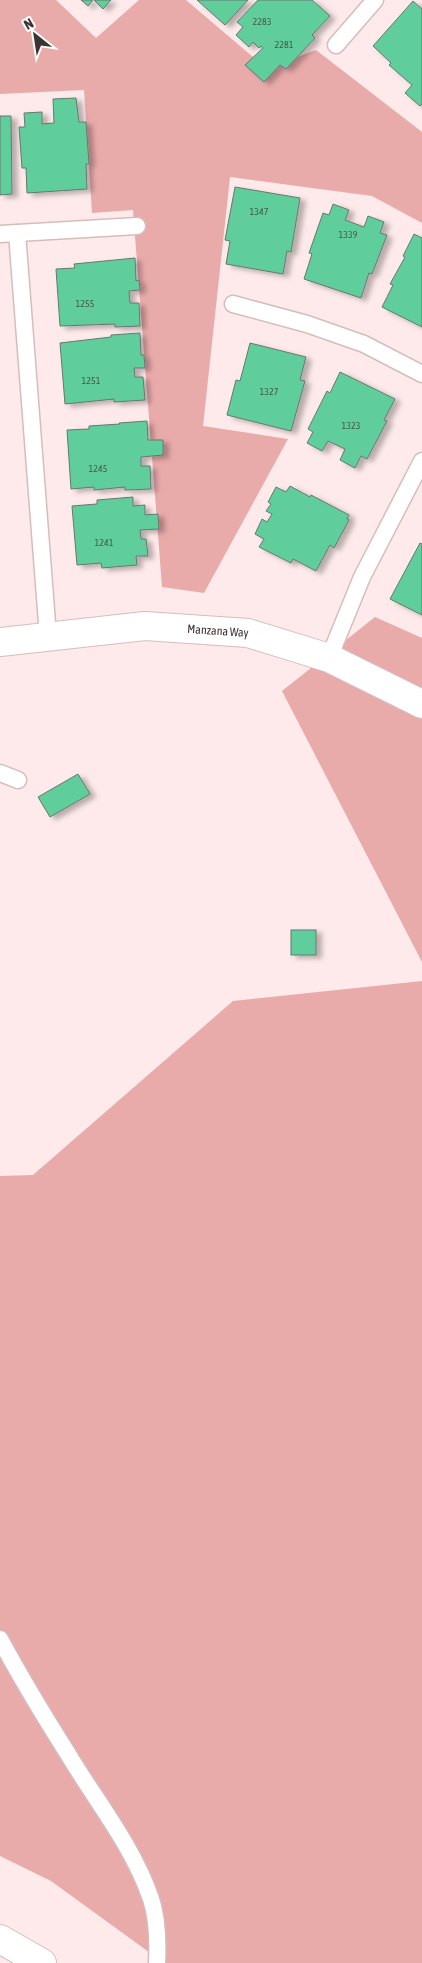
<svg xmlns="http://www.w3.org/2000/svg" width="422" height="1963" font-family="'Asap Condensed',sans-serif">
  <defs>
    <filter id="shadow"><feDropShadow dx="5.5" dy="3" stdDeviation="2.5" flood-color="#0004"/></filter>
  </defs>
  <rect width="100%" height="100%" fill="#feeaea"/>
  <g fill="#e9aaaa">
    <polygon points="0,0 56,0 96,38 139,0 186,0 266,68 316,50 422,132 422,223 372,196 230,177 203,426 288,439 204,593 162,587 133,210 92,213 84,90 0,94"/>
    <polygon points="375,617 422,638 422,962 282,691"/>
    <polygon points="422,981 422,1963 164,1963 51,1881 0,1856 0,1176 33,1175 233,1001"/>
  </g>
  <g fill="#61cd9c" stroke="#65786e" filter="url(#shadow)">
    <polygon points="81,0 93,0 88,6"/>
    <polygon points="94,0 111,0 103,9"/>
    <polygon points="197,0 248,0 225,25"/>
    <polygon points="258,0 312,0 330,16 312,35 315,38 286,69 280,65 264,82 245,65 263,48 261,46 259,48 253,42 249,47 236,35 243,27 237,22"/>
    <polygon points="413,1 422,9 422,104 420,106 405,93 412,85 389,65 391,63 373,46"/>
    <polygon points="76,98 79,122 86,122 89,164 86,164 87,189 27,193 26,168 22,168 19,127 25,127 24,113 42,112 42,124 54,123 53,99"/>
    <polygon points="0,116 11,116 12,194 0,195"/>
    <polygon points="235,187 300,198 291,252 287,251 283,274 226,264 230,241 225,240"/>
    <polygon points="333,204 349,210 345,220 364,227 368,216 384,222 380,233 387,235 372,274 369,273 361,298 304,279 312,254 309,253 323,213 329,215"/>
    <polygon points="414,234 422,238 422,327 382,307 393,285 390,284 405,257 403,256"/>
    <polygon points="135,258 136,281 139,280 140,290 129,291 130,303 139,303 140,326 115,327 115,324 60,326 56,269 75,268 74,264"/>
    <polygon points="140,333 141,355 144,355 145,368 134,368 135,377 143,377 145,400 114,402 114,399 65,404 60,343 111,337 111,335"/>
    <polygon points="250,343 306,357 300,380 305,381 291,431 227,415 236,380 240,381"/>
    <polygon points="340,372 395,399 384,420 387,421 367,459 361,456 355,468 340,460 345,449 328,441 322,451 307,443 313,432 308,429 327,391 330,393"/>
    <polygon points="147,421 148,440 163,440 163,455 141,457 141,466 150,466 151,489 125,490 125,487 94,490 94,487 71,489 67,430 89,429 89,426 120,424 119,423"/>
    <polygon points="290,486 310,497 311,495 349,515 347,519 349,520 334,548 330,545 316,571 293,559 291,563 259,547 264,539 255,534 262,519 267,522 272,514 266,511 271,504 268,502 276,487 286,492"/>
    <polygon points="133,497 133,506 145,505 145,515 158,514 159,529 140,530 141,539 146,539 148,556 136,556 137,565 102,568 101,563 77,565 72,506 97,504 97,500"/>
    <polygon points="420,543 422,544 422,615 390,599"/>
    <polygon points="78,774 90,794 50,817 38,797"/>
    <rect x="291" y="930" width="25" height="25"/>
  </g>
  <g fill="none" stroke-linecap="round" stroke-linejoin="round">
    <g stroke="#d6bdbd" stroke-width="19">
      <g id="lane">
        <polyline points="336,45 375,0"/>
        <polyline points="17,233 48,636"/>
        <polyline points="0,234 137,226"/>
        <polyline points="233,304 307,324 364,344 422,374"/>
        <polyline points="329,658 362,577 422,461"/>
        <polyline points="0,773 18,780"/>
        <path d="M0 1639C21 1678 44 1716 68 1754 96 1801 133 1846 151 1899 158 1920 158 1942 157 1963"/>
      </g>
    </g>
    <g stroke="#d6bdbd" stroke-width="30">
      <g id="secondary">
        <path id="s1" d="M0 642 145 626 248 633 329 658 422 704"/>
        <polyline points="0,1939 42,1963"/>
      </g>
    </g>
    <use href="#lane" stroke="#fff" stroke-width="16"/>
    <use href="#secondary" stroke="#fff" stroke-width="28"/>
  </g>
  <g text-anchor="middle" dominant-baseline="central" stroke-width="4.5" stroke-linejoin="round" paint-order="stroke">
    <g font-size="10" fill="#455a4d">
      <text x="262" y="21">2283</text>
      <text x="284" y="44">2281</text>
      <text x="259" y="211">1347</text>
      <text x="348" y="234">1339</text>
      <text x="85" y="303">1255</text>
      <text x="91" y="380">1251</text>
      <text x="269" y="391">1327</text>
      <text x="351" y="425">1323</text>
      <text x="98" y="468">1245</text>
      <text x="104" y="542">1241</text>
    </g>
    <g font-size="12" fill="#3c3333" stroke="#fdfdfd">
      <text stroke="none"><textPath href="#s1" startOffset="219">Manzana Way</textPath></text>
    </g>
  </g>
  <g transform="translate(35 35) rotate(330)" stroke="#fdfdfd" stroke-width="4" paint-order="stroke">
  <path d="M0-4L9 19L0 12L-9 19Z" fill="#3c3333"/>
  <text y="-8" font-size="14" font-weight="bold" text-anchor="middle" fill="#3c3333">N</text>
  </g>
</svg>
